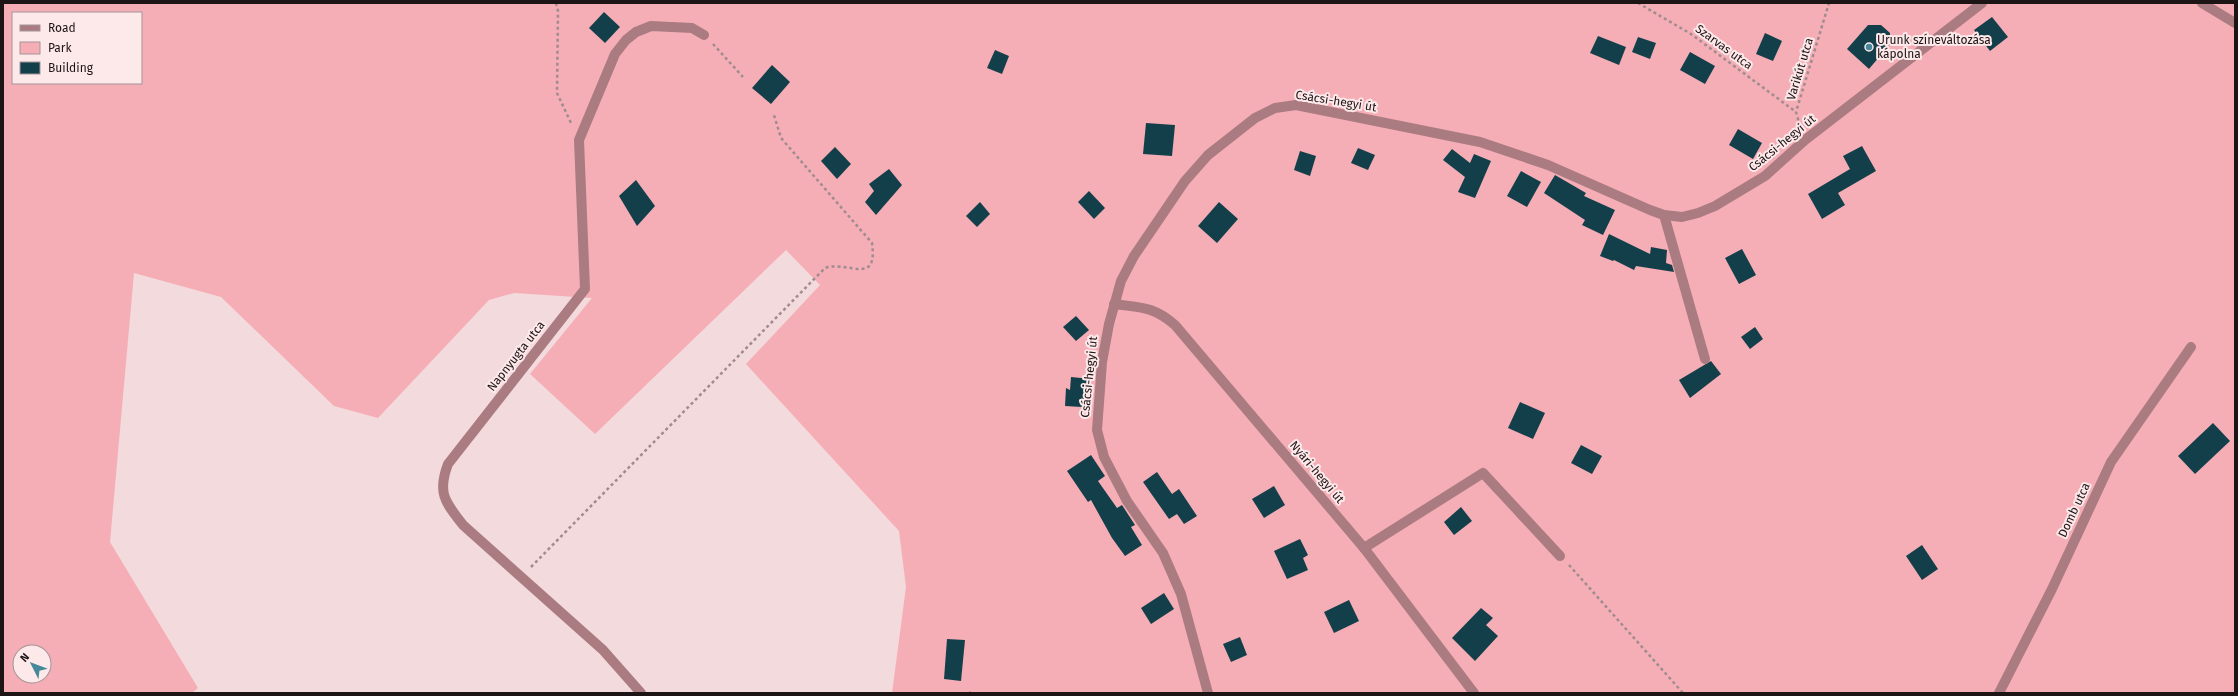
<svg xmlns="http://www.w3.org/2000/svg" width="2238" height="696" font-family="'Fira Sans',sans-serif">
  <rect width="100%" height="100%" fill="#f3dadc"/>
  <path fill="#f6aeb6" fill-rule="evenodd" d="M3 3H2235V693H892L906 587 899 531 746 364 820 285 786 250 595 434 530 374 592 298 514 293 489 300 378 418 334 406 221 297 134 273 110 542 198 688 192 693H3ZM13 13H141V83H13ZM20 652H44V676H20Z"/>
  <g fill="#133f4a">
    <polygon points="604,12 620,27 605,43 589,28"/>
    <polygon points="1992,17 2008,37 1990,51 1974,30"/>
    <polygon points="1868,25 1881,25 1890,33 1890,44 1869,69 1847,49"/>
    <polygon points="1765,33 1782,41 1773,61 1756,54"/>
    <polygon points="1598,36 1626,47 1619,65 1590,53"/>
    <polygon points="1638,37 1656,43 1650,59 1632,52"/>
    <polygon points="995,50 1009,56 1002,74 987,68"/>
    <polygon points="1690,52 1715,66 1705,84 1680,70"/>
    <polygon points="772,65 790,82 771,104 752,88"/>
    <polygon points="1146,123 1175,125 1172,156 1143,154"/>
    <polygon points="1738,129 1762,143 1753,159 1729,145"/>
    <polygon points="1862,146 1876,171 1838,193 1845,205 1822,219 1808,194 1850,169 1843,156"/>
    <polygon points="835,147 851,164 837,179 821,161"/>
    <polygon points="1358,148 1375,155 1368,170 1351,163"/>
    <polygon points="1452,149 1470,163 1474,154 1491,161 1475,198 1458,192 1465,177 1443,160"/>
    <polygon points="1300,151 1316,156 1310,176 1294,170"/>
    <polygon points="889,169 902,185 876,215 865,202 874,191 869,184"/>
    <polygon points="1521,171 1541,182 1527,207 1507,196"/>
    <polygon points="1555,175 1586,193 1584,196 1615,210 1603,235 1582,225 1585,220 1544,193"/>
    <polygon points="636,180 655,206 637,226 619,196"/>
    <polygon points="1089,191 1105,208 1094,219 1078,202"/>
    <polygon points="980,202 990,214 977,227 966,216"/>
    <polygon points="1219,202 1238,219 1217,243 1198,226"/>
    <polygon points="1609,234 1650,254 1651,247 1667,250 1666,263 1672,265 1674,272 1636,266 1634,270 1614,260 1613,261 1600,256"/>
    <polygon points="1742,249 1756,275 1739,284 1725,258"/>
    <polygon points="1076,316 1089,330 1076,341 1063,327"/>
    <polygon points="1755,327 1763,339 1750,349 1741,337"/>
    <polygon points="1711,361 1721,374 1690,398 1679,380"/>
    <polygon points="1071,377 1091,379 1089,403 1082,407 1065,406 1066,388 1070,390"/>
    <polygon points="1520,402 1545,413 1533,439 1508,428"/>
    <polygon points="2213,423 2230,441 2195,474 2178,456"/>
    <polygon points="1581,445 1602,456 1592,474 1571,463"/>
    <polygon points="1091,455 1105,476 1098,481 1117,508 1122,505 1135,525 1131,527 1142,545 1125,556 1112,538 1091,500 1088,502 1067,471"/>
    <polygon points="1157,472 1172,494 1179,489 1197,516 1184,524 1177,514 1169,519 1143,482"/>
    <polygon points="1274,486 1285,505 1264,518 1252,499"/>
    <polygon points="1461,507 1472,521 1454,535 1444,522"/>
    <polygon points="1300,539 1308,555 1303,558 1308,570 1287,579 1274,551"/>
    <polygon points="1922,545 1938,569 1922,580 1906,556"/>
    <polygon points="1164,593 1174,609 1151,624 1141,608"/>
    <polygon points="1349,600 1359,621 1334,633 1324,612"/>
    <polygon points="1481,608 1493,618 1486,625 1498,636 1475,661 1452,638"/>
    <polygon points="1240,637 1247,655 1231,662 1223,644"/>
    <polygon points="947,639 965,640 961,681 944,679"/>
  </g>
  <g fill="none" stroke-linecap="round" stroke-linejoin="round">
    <g stroke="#9f8c8e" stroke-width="2.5" stroke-dasharray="3 3" stroke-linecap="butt">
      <polyline points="556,3 558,11 557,93 571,123"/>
      <polyline points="1638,3 1691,34 1796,112"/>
      <polyline points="713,44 743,77"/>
      <polyline points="1800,126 1796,112 1829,3"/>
      <polyline points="1569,565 1683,693"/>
      <path d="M531 567 825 268C848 260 878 287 872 243L781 138 774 115"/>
      <polyline points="969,693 971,692"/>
    </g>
    <g stroke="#aa7c81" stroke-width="10">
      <polyline points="2202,3 2235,23"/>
      <polyline points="1664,215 1705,359"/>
      <path d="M1114 304C1142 308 1153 306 1175 325L1364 548 1474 693"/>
      <polyline points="1364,548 1483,473 1560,556"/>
      <path d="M641 693 603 650 463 525C445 502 437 493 448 464L585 289 579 140 615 54 626 40 636 32 651 26 692 28 704 35"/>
      <polyline points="1208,693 1181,594 1163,553 1127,501 1104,457 1097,430 1102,362 1109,324 1121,281 1134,256 1185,181 1208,155 1255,118 1275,108 1296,105 1480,142 1548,165 1650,210 1664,215 1682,217 1698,213 1715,206 1765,176 1805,140 1982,3"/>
      <polyline points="1999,693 2052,589 2111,462 2191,347"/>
    </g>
  </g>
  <circle fill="#468899" stroke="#fde8ea" stroke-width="1.5" cx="1869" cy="47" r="4"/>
  <g text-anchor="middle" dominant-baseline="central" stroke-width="4" stroke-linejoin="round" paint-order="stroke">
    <g font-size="12" fill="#1c1415" stroke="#fde8ea" text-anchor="start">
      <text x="1877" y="40">Urunk színeváltozása<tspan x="1877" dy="14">kápolna</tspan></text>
    </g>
    <g font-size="12" fill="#1c1415" stroke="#fde8ea">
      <text transform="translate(1724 47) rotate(36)">Szarvas utca</text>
      <text transform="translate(1800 69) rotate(-73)">Varikút utca</text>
      <text transform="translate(1336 101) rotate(9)">Csácsi-hegyi út</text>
      <text transform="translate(1782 143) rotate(-39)">Csácsi-hegyi út</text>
      <text transform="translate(516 356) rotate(-52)">Napnyugta utca</text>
      <text transform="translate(1089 377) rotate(-84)">Csácsi-hegyi út</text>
      <text transform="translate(1317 472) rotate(50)">Nyári-hegyi út</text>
      <text transform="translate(2074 510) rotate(-65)">Domb utca</text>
    </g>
  </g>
  <rect width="2238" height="696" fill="none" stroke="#1c1415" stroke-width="8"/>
  <rect x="12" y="12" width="130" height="72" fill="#fde8ea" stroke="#a39395"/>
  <rect x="20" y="25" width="20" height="6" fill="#aa7c81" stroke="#a39395"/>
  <text x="48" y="32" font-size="12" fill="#1c1415">Road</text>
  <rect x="20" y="42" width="20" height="12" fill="#f6aeb6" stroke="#a39395"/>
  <text x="48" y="52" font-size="12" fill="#1c1415">Park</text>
  <rect x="20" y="62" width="20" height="12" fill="#133f4a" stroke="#a39395"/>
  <text x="48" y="72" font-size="12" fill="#1c1415">Building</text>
  <g transform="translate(32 664) rotate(312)"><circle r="19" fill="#fde8ea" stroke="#a39395"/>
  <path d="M0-3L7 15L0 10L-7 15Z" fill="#468899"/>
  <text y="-6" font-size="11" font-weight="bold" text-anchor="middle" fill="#1c1415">N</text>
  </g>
</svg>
